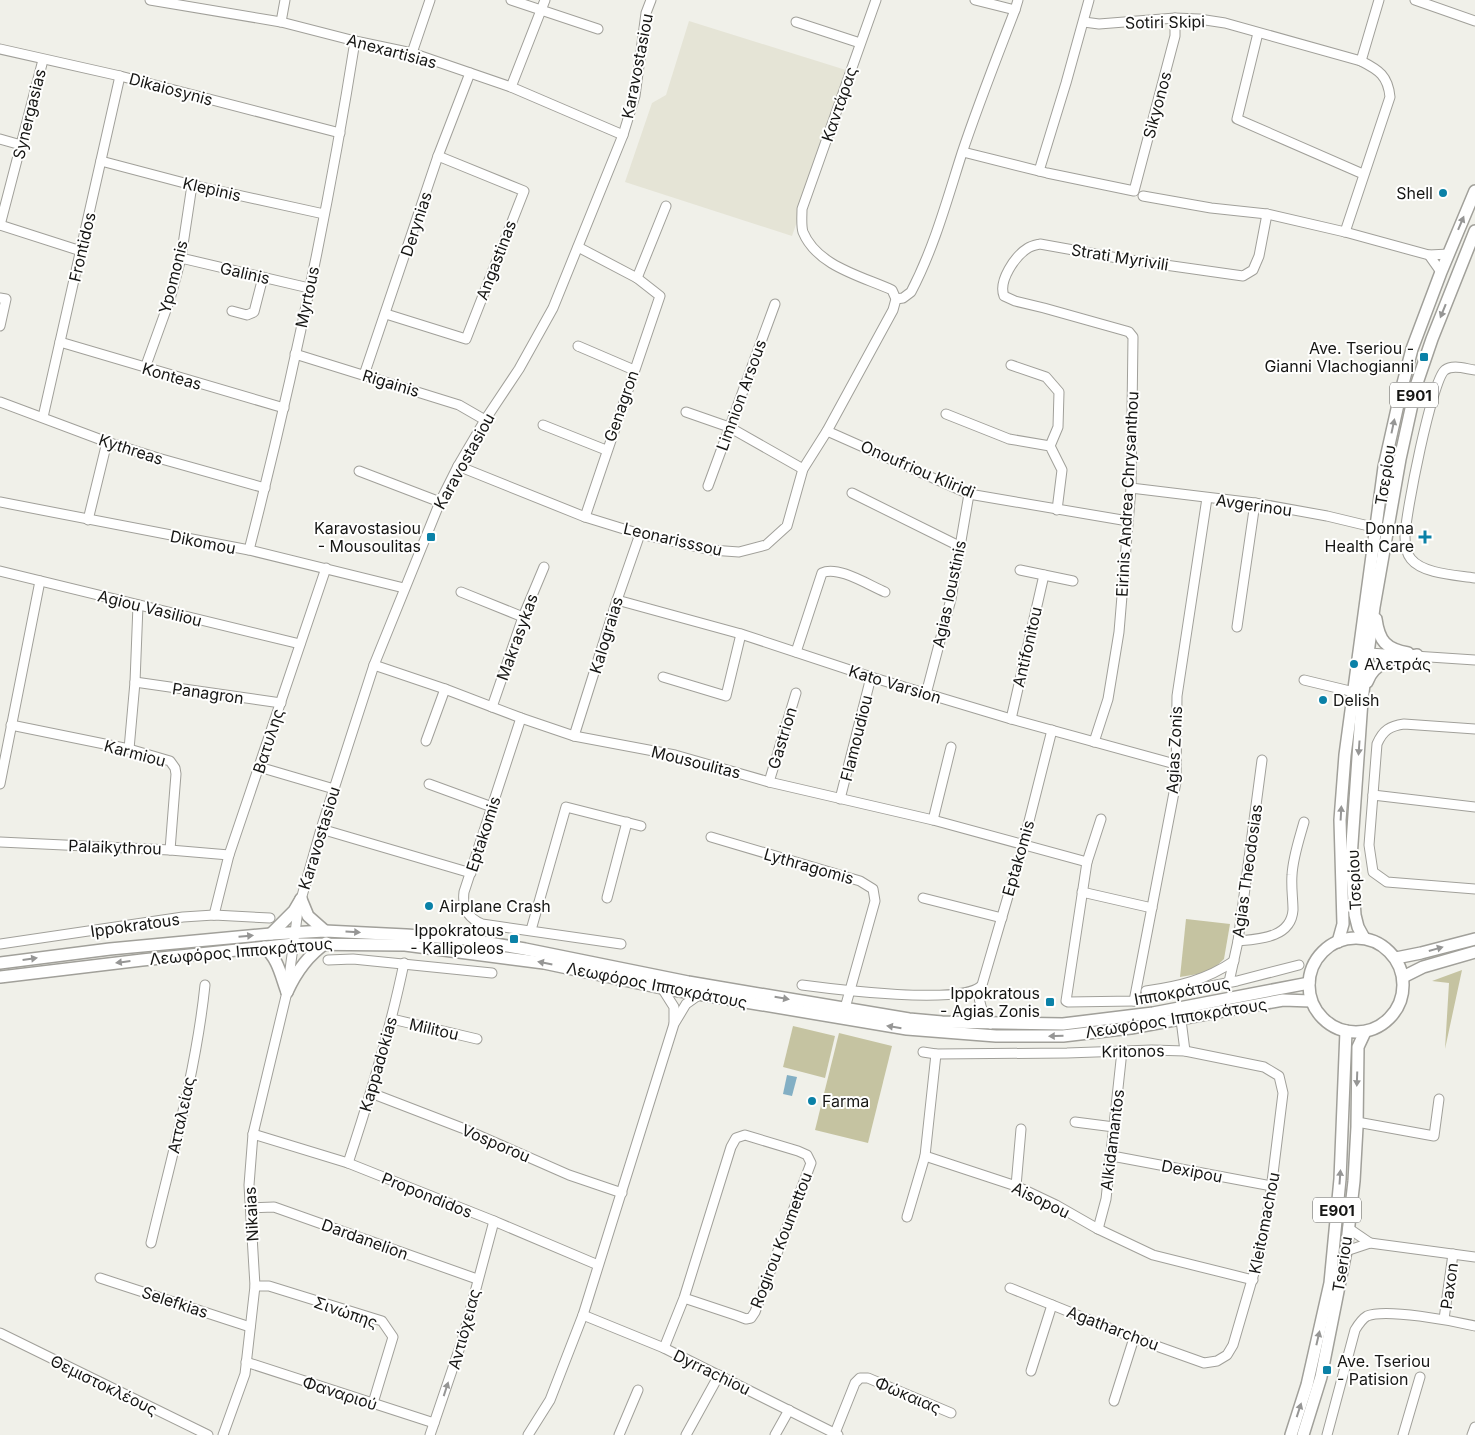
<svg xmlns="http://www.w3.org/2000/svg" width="1475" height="1435" font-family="Inter,sans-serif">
  <rect width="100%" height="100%" fill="#f0f0e9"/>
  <polygon fill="#e5e4d6" points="689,21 849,71 792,236 625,182 652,103 666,95"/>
  <g fill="#c5c3a1">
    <polygon points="1186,919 1230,924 1224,959 1210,972 1180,977"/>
    <polygon points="1462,970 1445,1049 1449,983 1432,981"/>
    <polygon points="793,1026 835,1036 825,1078 783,1067"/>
    <polygon points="839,1033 892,1046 868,1143 815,1130"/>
  </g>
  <polygon fill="#83afc4" points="787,1075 797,1077 792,1096 783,1094"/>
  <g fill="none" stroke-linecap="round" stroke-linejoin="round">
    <g stroke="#a1a09a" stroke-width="11">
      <g id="minor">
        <polyline points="150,0 281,22 355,41 412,53 511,87 623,135"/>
        <polyline points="511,0 598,29"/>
        <polyline points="975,0 1015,10"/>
        <polyline points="1415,0 1475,21"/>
        <polyline points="281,22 285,0"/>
        <polyline points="796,22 860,43"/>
        <path d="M1084 22 1099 24 1175 18 1199 19 1225 23 1361 61C1379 70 1388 76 1390 97L1345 232"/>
        <polyline points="1258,33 1237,119 1363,174"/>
        <polyline points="0,49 120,76 340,133"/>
        <polyline points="412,53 430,0"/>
        <polyline points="1361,61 1379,0"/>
        <polyline points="511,87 545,0"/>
        <polyline points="0,139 21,145"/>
        <polyline points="963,152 1047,173 1134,191 1175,36 1175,18"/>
        <polyline points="101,161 192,185 324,214"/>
        <polyline points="1039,171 1066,83 1089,0"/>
        <polyline points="1143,196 1211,208 1267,214 1345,232 1429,255 1449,254"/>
        <polyline points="0,225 43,60"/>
        <polyline points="0,225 81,251"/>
        <polyline points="578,247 637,278 660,296 585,517"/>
        <polyline points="1429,255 1441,272"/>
        <polyline points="181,258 309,288"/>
        <polyline points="637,278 666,206"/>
        <polyline points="0,298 6,299 0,326"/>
        <path d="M896 299 903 298 911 292C934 248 947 200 962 153 978 105 997 57 1015 10L1018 0"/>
        <polyline points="232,311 247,315 254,312 263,277"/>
        <polyline points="386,314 466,339 524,191 438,156"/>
        <polyline points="60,342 284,408"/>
        <polyline points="578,346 634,370"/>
        <polyline points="295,354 459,405 485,420"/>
        <polyline points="1011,365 1046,377 1059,392 1058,427 1050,446"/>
        <polyline points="145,368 170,299 181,258 192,185"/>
        <path d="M1475 370C1466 369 1453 364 1445 370 1432 379 1405 516 1405 537 1405 544 1406 553 1411 559 1423 574 1456 575 1475 578"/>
        <polyline points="364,375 438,156 470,73"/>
        <polyline points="0,402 107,442 158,458 265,488"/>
        <polyline points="686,412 729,427 803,469"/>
        <polyline points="946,414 1009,439 1050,446 1062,470 1057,510"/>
        <polyline points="43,417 120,76"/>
        <polyline points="543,425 606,450"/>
        <polyline points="827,431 969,494 1128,521"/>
        <path d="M458 466 585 517 640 534 711 550 739 552 766 545 787 526 803 469 827 431 893 310 896 299 892 290C861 276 817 266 803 232 801 226 802 216 802 209L876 0"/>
        <polyline points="359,471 440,502"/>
        <polyline points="708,486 775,304"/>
        <polyline points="1131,488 1255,503 1327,516 1377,528"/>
        <polyline points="852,493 959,546"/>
        <polyline points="0,502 249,550 404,588"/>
        <polyline points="88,520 107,442"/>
        <path d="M249 550C292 382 328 212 355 41"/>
        <polyline points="1020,570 1073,581"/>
        <polyline points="0,571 300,644"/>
        <polyline points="461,592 523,617"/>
        <polyline points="617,600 741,634 871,677 1011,719 1175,764"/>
        <polyline points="1237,627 1255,503"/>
        <path d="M796 652 822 573C838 565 870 586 885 592"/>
        <polyline points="1369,653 1475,660"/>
        <polyline points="374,665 445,689 521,718 574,736 675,755 769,782 933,820 1087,862"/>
        <polyline points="663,677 726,696 741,634"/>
        <polyline points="1304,680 1354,692"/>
        <polyline points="135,682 281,703"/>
        <polyline points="926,694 951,599 969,494"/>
        <polyline points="492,707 523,617 544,567"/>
        <path d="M521 718 464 892C462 908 468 918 482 924L621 944"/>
        <polyline points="1011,719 1044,575"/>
        <polyline points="11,725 129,749 170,761 175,768 176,774 170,850"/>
        <path d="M1475 729 1404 724C1390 726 1383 730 1377 744L1369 845 1373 872 1387 882 1475 889"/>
        <polyline points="574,736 617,600 640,534"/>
        <polyline points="426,741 445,689"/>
        <path d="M1094 742 1108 699 1119 632 1131 488 1133 337 1129 332 1126 331 1044 308 1015 301 1004 296C998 281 1015 256 1028 248 1031 246 1036 245 1040 244L1123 259 1243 276 1253 270 1259 256 1267 214"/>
        <polyline points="129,749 135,682 138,605"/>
        <polyline points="259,767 334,789"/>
        <polyline points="769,782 796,693"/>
        <polyline points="0,784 40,581"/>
        <polyline points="429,784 492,807"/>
        <polyline points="1373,795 1475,807"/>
        <polyline points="840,799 871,677"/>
        <polyline points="1101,819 1087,862 1066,1001 1068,1002 1134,1001 1237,981 1299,965"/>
        <polyline points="933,820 951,747"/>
        <polyline points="321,829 471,873"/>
        <polyline points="711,837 860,881 873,889 875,901 845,1008"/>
        <polyline points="0,842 170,850 229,855"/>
        <polyline points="1082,892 1152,908"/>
        <polyline points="607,898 627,822"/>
        <polyline points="923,898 1002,918"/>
        <polyline points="214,915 229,855 326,568"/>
        <polyline points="531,930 566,807 641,826"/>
        <path d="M1238 941C1259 939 1291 938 1293 910 1293 899 1291 887 1292 875 1293 857 1299 840 1304 822"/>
        <polyline points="0,944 183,917 214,915 270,918"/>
        <polyline points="328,960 353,959 492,973"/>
        <polyline points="1229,982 1238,941 1262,760"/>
        <path d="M802 985C832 989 965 1006 982 985L1023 845 1052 730"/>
        <polyline points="662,988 674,1007 674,1023"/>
        <path d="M979 989C978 1004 983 1012 990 1024"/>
        <path d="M1146 991C1180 986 1206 980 1234 961"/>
        <polyline points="1134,1001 1176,782 1177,696 1207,498"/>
        <polyline points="392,1019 477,1039"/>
        <polyline points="1181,1020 1185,1051"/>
        <polyline points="923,1052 936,1054 1067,1053 1152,1050 1185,1051 1264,1067 1279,1076 1283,1093 1270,1198 1261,1249 1233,1345 1227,1355 1217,1361 1204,1363 1134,1338 1010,1288"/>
        <polyline points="936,1054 925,1156 1016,1186 1056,1205 1098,1229 1153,1255 1253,1280"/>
        <polyline points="371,1093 462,1128 569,1175 622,1193"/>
        <polyline points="1075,1122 1114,1127"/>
        <polyline points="1357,1122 1434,1136 1439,1099"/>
        <polyline points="253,1134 348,1163 494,1221 598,1265"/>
        <polyline points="1112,1156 1272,1186"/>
        <path d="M348 1163C370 1097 390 1031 404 963"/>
        <polyline points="1016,1186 1021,1129"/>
        <polyline points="251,1208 274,1207 477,1279"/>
        <polyline points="907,1217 925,1156"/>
        <polyline points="1348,1228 1370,1243"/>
        <polyline points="1098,1229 1106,1199 1122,1051"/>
        <path d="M151 1243C171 1159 196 1072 205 985"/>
        <polyline points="1346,1251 1370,1243 1475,1257"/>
        <polyline points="100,1278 250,1327"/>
        <polyline points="255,1286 269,1286 382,1321 393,1337 373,1403"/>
        <polyline points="583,1315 664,1348 838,1435"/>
        <polyline points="1444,1319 1453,1254"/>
        <polyline points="0,1333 208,1435"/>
        <polyline points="664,1348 684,1298 731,1147 736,1138 745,1135 798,1151 807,1155 811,1163 755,1312 751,1318 746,1319 738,1316 684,1298"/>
        <polyline points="246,1362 434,1423"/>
        <polyline points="1031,1371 1052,1305"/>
        <polyline points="1114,1401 1134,1338"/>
        <polyline points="835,1433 855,1383 860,1378 868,1378 951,1413"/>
        <polyline points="223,1435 245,1374 255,1286 249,1185 253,1134 287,992 298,910 321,829 374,665 440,502 458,466 485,420 519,369 553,308 623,135 635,96 646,13 651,0"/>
        <polyline points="430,1435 462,1341 494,1221"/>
        <polyline points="528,1435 550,1400 583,1315 674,1024 686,1004 700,994"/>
        <polyline points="619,1435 638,1390"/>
        <polyline points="686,1435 719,1375"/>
        <polyline points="775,1435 789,1410"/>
        <path d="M1327 1435 1355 1330C1358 1325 1362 1319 1367 1316 1386 1308 1453 1321 1475 1326"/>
        <polyline points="1403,1435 1420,1377"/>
        <polyline points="1472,1435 1475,1427"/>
      </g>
    </g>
    <g stroke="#a1a09a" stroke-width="14">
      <g id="major">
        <path d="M1376 619C1379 641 1386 649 1408 653"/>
        <path d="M1367 682C1375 660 1396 658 1417 655"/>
        <polyline points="301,899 308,916 325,931"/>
        <polyline points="271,934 294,911 301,899"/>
        <circle cx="1356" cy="985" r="47"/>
        <polyline points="1364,938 1358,927 1355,915 1351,858 1362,700 1374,607 1400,459 1416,386 1432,339 1475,231"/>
        <polyline points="1338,942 1343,924 1340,820 1345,755 1384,467 1401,391 1412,349 1441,272 1475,191"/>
        <path d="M264 947C278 958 281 976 287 992"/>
        <polyline points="1396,958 1421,953 1475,939"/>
        <polyline points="0,963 110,949 271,934 325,931 406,935 466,939 525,949 688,982 909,1019 942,1022 1063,1024 1153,1013 1309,983"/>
        <polyline points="0,977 142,960 294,944 405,945 544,963 662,988 907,1029 996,1036 1063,1036 1131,1028 1283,1000 1311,1001"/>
        <polyline points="1403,977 1423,967 1475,952"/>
        <path d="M287 992C296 972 307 956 326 943"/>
        <polyline points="1291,1435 1307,1385 1330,1283 1340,1179 1346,1031"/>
        <polyline points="1303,1435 1321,1377 1346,1251 1354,1181 1357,1127 1358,1047 1365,1032"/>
      </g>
    </g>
    <use href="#minor" stroke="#fff" stroke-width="9"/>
    <use href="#major" stroke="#fff" stroke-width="11"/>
  </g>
  <defs><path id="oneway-solid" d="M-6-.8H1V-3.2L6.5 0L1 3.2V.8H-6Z" transform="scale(1.25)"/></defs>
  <g fill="#969695">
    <use href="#oneway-solid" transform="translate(1461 223) rotate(-67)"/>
    <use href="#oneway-solid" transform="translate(1443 311) rotate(112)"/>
    <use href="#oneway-solid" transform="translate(1393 426) rotate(-78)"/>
    <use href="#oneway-solid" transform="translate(1359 748) rotate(94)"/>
    <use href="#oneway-solid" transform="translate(1341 813) rotate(-87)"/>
    <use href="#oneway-solid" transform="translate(353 932) rotate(3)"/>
    <use href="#oneway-solid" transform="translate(246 936) rotate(-5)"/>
    <use href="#oneway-solid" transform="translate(1436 949) rotate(-16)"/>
    <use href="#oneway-solid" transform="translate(30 959) rotate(-8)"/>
    <use href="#oneway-solid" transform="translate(123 962) rotate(173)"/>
    <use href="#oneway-solid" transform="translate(545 963) rotate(-169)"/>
    <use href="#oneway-solid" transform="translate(782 998) rotate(10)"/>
    <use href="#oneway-solid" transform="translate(894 1027) rotate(-171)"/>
    <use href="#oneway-solid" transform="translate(1056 1036) rotate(179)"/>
    <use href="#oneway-solid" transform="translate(1357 1079) rotate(92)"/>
    <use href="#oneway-solid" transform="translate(1340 1177) rotate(-86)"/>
    <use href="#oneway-solid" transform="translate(1318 1338) rotate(-77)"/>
    <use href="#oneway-solid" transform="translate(446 1389) rotate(-72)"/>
    <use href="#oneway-solid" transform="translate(1299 1410) rotate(-72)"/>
  </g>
  <g fill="#0a81a7" stroke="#fffffe" stroke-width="2">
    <circle cx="1443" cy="193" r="5"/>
    <rect x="1419" y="352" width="10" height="10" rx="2.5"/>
    <rect x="426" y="532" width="10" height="10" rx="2.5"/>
    <path d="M1422.5 529.5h5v5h5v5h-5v5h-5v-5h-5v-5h5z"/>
    <circle cx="1354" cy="664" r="5"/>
    <circle cx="1323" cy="700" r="5"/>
    <circle cx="429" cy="906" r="5"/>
    <rect x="509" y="934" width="10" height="10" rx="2.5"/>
    <rect x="1045" y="997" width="10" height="10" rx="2.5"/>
    <circle cx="812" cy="1101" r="5"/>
    <rect x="1322" y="1365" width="10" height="10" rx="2.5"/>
  </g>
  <g text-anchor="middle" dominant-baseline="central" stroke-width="4" stroke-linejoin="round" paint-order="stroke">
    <g fill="#fffffe" stroke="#5c5c5a" stroke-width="1">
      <rect x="1390" y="382.5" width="48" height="25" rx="4"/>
      <rect x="1313" y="1197.5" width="48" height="25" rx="4"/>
    </g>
    <g font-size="15" font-weight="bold" fill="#161614">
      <text x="1414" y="395">E901</text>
      <text x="1337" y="1210">E901</text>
    </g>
    <g font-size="16" fill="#161614" stroke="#fffffe">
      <text transform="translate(1165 22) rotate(-1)">Sotiri Skipi</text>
      <text transform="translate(392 51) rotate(15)">Anexartisias</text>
      <text transform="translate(637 66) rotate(-79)">Karavostasiou</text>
      <text transform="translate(171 89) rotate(15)">Dikaiosynis</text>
      <text transform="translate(839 104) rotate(-71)">Καντάρας</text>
      <text transform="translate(1157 105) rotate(-75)">Sikyonos</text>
      <text transform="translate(29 114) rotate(-76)">Synergasias</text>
      <text transform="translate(212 189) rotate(13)">Klepinis</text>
      <text transform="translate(416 224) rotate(-72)">Derynias</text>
      <text transform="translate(82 247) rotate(-77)">Frontidos</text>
      <text transform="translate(1120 257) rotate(9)">Strati Myrivili</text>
      <text transform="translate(496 260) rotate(-69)">Angastinas</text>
      <text transform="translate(245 273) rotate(13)">Galinis</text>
      <text transform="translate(173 277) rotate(-76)">Ypomonis</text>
      <text transform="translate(307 297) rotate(-78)">Myrtous</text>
      <text transform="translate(172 376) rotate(16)">Konteas</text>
      <text transform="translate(391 383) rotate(17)">Rigainis</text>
      <text transform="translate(741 395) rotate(-70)">Limnion Arsous</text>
      <text transform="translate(621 406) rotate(-71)">Genagron</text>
      <text transform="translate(131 449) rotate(18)">Kythreas</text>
      <text transform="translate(464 461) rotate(-61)">Karavostasiou</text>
      <text transform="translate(918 469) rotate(23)">Onoufriou Kliridi</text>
      <text transform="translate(1385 475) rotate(-81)">Τσερίου</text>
      <text transform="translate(1127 494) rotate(-87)">Eirinis Andrea Chrysanthou</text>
      <text transform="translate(1254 505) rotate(8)">Avgerinou</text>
      <text transform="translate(673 539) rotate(13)">Leonarisssou</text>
      <text transform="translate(203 542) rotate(11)">Dikomou</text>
      <text transform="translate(949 594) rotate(-78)">Agias Ioustinis</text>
      <text transform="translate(150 608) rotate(14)">Agiou Vasiliou</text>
      <text transform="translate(606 635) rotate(-73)">Kalograias</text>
      <text transform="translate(517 637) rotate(-70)">Makrasykas</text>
      <text transform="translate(1027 647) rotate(-77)">Antifonitou</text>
      <text transform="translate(895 684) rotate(17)">Kato Varsion</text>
      <text transform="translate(208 693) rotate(8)">Panagron</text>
      <text transform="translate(782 738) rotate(-73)">Gastrion</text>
      <text transform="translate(856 738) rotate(-76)">Flamoudiou</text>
      <text transform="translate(268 741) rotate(-72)">Βατυλης</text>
      <text transform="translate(1174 750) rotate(-87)">Agias Zonis</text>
      <text transform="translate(135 753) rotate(15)">Karmiou</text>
      <text transform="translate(696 762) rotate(14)">Mousoulitas</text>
      <text transform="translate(483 834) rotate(-72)">Eptakomis</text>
      <text transform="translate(319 838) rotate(-73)">Karavostasiou</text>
      <text transform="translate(115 847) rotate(2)">Palaikythrou</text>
      <text transform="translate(1018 858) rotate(-74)">Eptakomis</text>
      <text transform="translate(809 866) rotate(16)">Lythragomis</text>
      <text transform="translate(1247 871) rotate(-82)">Agias Theodosias</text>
      <text transform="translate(1354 880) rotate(-93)">Τσερίου</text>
      <text transform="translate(135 925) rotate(-8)">Ippokratous</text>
      <text transform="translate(241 951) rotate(-5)">Λεωφόρος Ιπποκράτους</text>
      <text transform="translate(657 985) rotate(11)">Λεωφόρος Ιπποκράτους</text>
      <text transform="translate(1182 991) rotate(-10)">Ιπποκράτους</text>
      <text transform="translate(1176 1018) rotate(-9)">Λεωφόρος Ιπποκράτους</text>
      <text transform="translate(434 1029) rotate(13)">Militou</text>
      <text transform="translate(1133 1051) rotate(-1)">Kritonos</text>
      <text transform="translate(378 1064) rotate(-74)">Kappadokias</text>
      <text transform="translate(181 1115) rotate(-78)">Ατταλείας</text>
      <text transform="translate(1112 1140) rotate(-83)">Alkidamantos</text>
      <text transform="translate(496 1143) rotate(23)">Vosporou</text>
      <text transform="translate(1192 1171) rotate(11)">Dexipou</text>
      <text transform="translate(427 1195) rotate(22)">Propondidos</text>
      <text transform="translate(1041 1200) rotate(26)">Aisopou</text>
      <text transform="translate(251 1214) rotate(-93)">Nikaias</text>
      <text transform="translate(1264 1223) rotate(-79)">Kleitomachou</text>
      <text transform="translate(365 1239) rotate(20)">Dardanelion</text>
      <text transform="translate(781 1240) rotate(-69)">Rogirou Koumettou</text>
      <text transform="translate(1342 1264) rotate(-81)">Tseriou</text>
      <text transform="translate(1449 1286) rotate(-82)">Paxon</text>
      <text transform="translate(175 1302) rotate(18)">Selefkias</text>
      <text transform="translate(346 1312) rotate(19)">Σινώπης</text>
      <text transform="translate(1113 1328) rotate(21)">Agatharchou</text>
      <text transform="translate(464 1329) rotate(-75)">Αντιόχειας</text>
      <text transform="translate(712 1372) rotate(26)">Dyrrachiou</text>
      <text transform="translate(104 1385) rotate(26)">Θεμιστοκλέους</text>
      <text transform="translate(340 1393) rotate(18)">Φαναριού</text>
      <text transform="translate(908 1395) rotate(23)">Φώκαιας</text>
    </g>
    <g font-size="16" fill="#161614" stroke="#fffffe" text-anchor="end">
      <text x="1433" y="193">Shell</text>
      <text x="1414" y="348">Ave. Tseriou -<tspan x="1414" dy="18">Gianni Vlachogianni</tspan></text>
      <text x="421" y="528">Karavostasiou<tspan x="421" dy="18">- Mousoulitas</tspan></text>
      <text x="1414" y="528">Donna<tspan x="1414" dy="18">Health Care</tspan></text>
      <text x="1364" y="664" text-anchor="start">Αλετράς</text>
      <text x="1333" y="700" text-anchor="start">Delish</text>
      <text x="439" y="906" text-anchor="start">Airplane Crash</text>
      <text x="504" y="930">Ippokratous<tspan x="504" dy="18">- Kallipoleos</tspan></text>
      <text x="1040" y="993">Ippokratous<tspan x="1040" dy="18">- Agias Zonis</tspan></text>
      <text x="822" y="1101" text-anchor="start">Farma</text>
      <text x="1337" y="1361" text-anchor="start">Ave. Tseriou<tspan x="1337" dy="18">- Patision</tspan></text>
    </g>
  </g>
</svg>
